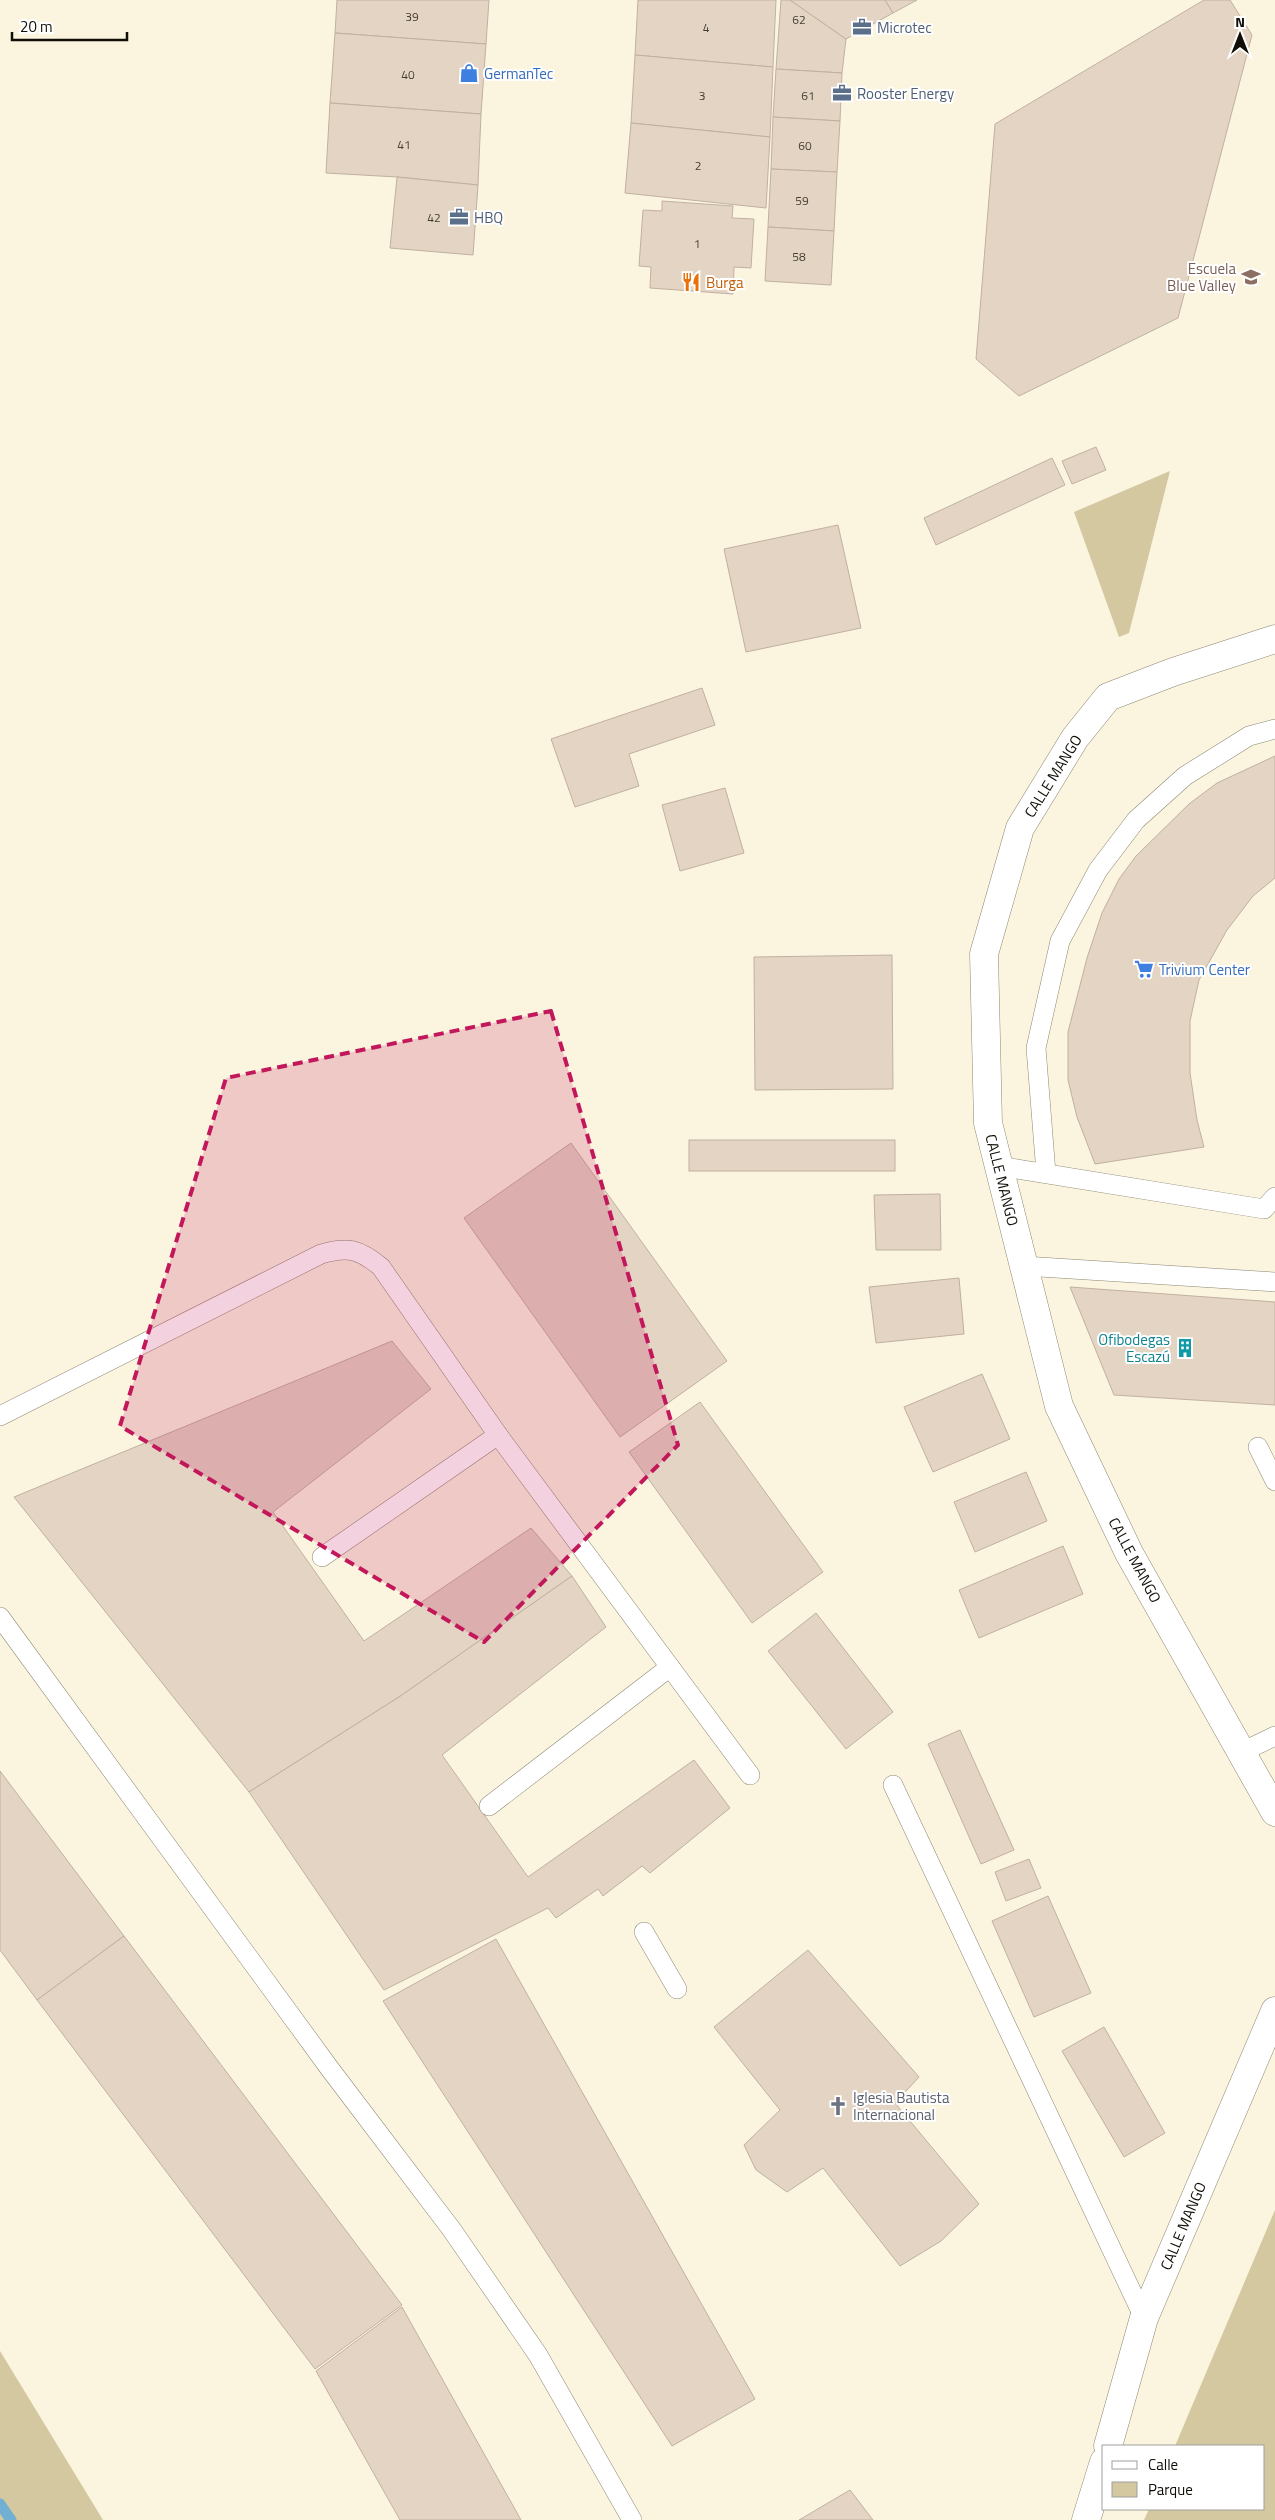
<svg xmlns="http://www.w3.org/2000/svg" width="1275" height="2520" font-family="'Titillium Web',sans-serif">
  <rect width="100%" height="100%" fill="#fbf5e0"/>
  <g fill="#d3c89f">
    <polygon points="1170,471 1129,633 1119,637 1074,512"/>
    <polygon points="1275,2210 1275,2520 1144,2520 1149,2509 1264,2509 1264,2446 1175,2446"/>
    <polygon points="0,2351 103,2520 0,2520"/>
  </g>
  <g fill="none" stroke-linecap="round" stroke-linejoin="round">
    <polyline stroke="#72b0d3" stroke-width="11" points="0,2504 11,2520"/>
  </g>
  <g fill="#e4d4c3" stroke="#c0b0a0">
    <polygon points="337,0 489,0 486,44 335,33"/>
    <polygon points="638,0 776,0 773,67 635,55"/>
    <polygon points="781,0 790,0 846,39 842,73 776,69"/>
    <polygon points="790,0 885,0 893,13 846,39"/>
    <polygon points="885,0 917,0 893,13"/>
    <polygon points="1204,0 1230,0 1252,35 1178,318 1019,396 976,359 995,124"/>
    <polygon points="335,33 486,44 481,114 330,103"/>
    <polygon points="635,55 773,67 770,137 631,123"/>
    <polygon points="776,69 842,73 840,121 773,117"/>
    <polygon points="330,103 481,114 478,185 397,177 326,173"/>
    <polygon points="773,117 840,121 837,172 771,169"/>
    <polygon points="631,123 770,137 766,208 625,193"/>
    <polygon points="771,169 837,172 834,231 768,227"/>
    <polygon points="397,177 478,185 473,255 390,248"/>
    <polygon points="662,201 733,206 732,218 754,219 751,268 734,267 733,294 650,288 651,267 639,266 643,210 662,211"/>
    <polygon points="768,227 834,231 831,285 765,281"/>
    <polygon points="1096,447 1106,470 1072,484 1062,461"/>
    <polygon points="1052,458 1065,485 936,545 924,518"/>
    <polygon points="838,525 861,628 746,652 724,549"/>
    <polygon points="702,688 715,725 629,754 639,786 575,807 551,739"/>
    <polygon points="1275,756 1275,878 1253,896 1227,930 1199,980 1190,1021 1190,1073 1197,1120 1204,1147 1095,1164 1077,1117 1068,1080 1068,1032 1087,958 1102,913 1119,879 1136,856 1189,804 1217,783"/>
    <polygon points="725,788 744,853 680,871 662,805"/>
    <polygon points="892,955 893,1089 755,1090 754,957"/>
    <rect x="689" y="1140" width="206" height="31"/>
    <polygon points="571,1143 727,1361 620,1437 464,1218"/>
    <polygon points="940,1194 941,1250 876,1250 874,1195"/>
    <polygon points="959,1278 964,1334 876,1343 869,1287"/>
    <polygon points="1070,1287 1275,1302 1275,1405 1114,1395"/>
    <polygon points="392,1341 431,1389 273,1512 364,1641 531,1528 572,1576 399,1697 249,1792 14,1497"/>
    <polygon points="982,1374 1010,1439 933,1472 904,1407"/>
    <polygon points="700,1402 823,1572 752,1623 629,1452"/>
    <polygon points="1026,1472 1047,1521 975,1552 954,1502"/>
    <polygon points="1063,1546 1083,1594 979,1638 959,1590"/>
    <polygon points="572,1576 606,1627 442,1755 528,1877 694,1760 730,1808 650,1873 642,1866 603,1896 598,1889 556,1918 548,1908 384,1990 249,1792 399,1697"/>
    <polygon points="816,1613 893,1712 846,1749 768,1651"/>
    <polygon points="960,1730 1014,1850 981,1864 928,1744"/>
    <polygon points="0,1771 124,1936 37,2000 0,1950"/>
    <polygon points="1029,1859 1041,1888 1006,1901 995,1872"/>
    <polygon points="1048,1896 1091,1993 1034,2017 992,1921"/>
    <polygon points="124,1936 402,2305 315,2369 37,2000"/>
    <polygon points="496,1939 755,2399 672,2446 383,2001"/>
    <polygon points="808,1950 919,2077 895,2103 979,2204 941,2241 900,2266 823,2168 787,2192 756,2170 744,2145 780,2110 714,2027"/>
    <polygon points="1104,2027 1165,2133 1124,2157 1062,2051"/>
    <polygon points="402,2307 521,2520 400,2520 316,2371"/>
    <polygon points="850,2490 873,2520 799,2520"/>
  </g>
  <g fill="none" stroke-linecap="round" stroke-linejoin="round">
    <g stroke="#8c8773" stroke-width="20">
      <g id="lane">
        <polyline points="998,1166 1264,1209 1275,1197"/>
        <polyline points="1046,1173 1036,1048 1060,941 1098,870 1136,820 1185,776 1249,736 1275,729"/>
        <polyline points="1024,1266 1275,1282"/>
        <path d="M0 1416 321 1254C348 1246 359 1249 381 1267L498 1435 322 1557"/>
        <polyline points="498,1435 750,1775"/>
        <polyline points="1258,1447 1275,1481"/>
        <polyline points="0,1617 330,2069 452,2230 538,2355 632,2520"/>
        <polyline points="1240,1753 1275,1736"/>
        <polyline points="893,1785 1144,2318"/>
        <polyline points="489,1806 670,1667"/>
        <polyline points="644,1932 677,1989"/>
      </g>
    </g>
    <g stroke="#8c8773" stroke-width="29">
      <g id="street">
        <polyline points="1275,639 1173,672 1108,697 1075,738 1020,828 984,954 988,1123 1059,1406 1129,1553 1275,1812"/>
        <polyline points="1108,2446 1144,2318 1275,2011"/>
        <polyline points="1086,2520 1104,2462"/>
      </g>
    </g>
    <use href="#lane" stroke="#fff" stroke-width="19"/>
    <use href="#street" stroke="#fff" stroke-width="28"/>
  </g>
  <path fill="#c2185b" fill-opacity="0.2" stroke="#c2185b" stroke-width="4" stroke-dasharray="10 6" stroke-linejoin="round" d="M551 1011 678 1445 484 1642 120 1426 226 1078Z"/>
  <defs>
    <g id="office-bare" transform="scale(1.5)"><path d="M-6-3h4V-5.5h4V-3h4V5H-6ZM-1-4.5V-3h2v-1.5ZM-6 0V1H6V0Z" fill="#5c6f8a" stroke="#fff" stroke-width="2.5" paint-order="stroke"/></g>
    <g id="shop-bare" transform="scale(1.5)"><path d="M-5-2.5h2.3a2.7 3.5 0 0 1 5.4 0H5L5.5 6h-11ZM-1.5-2.5h3a1.5 2.3 0 0 0-3 0Z" fill="#3f7fe0" stroke="#fff" stroke-width="2.5" paint-order="stroke"/></g>
    <g id="school-bare" transform="scale(1.5)"><path d="M0-5L7-2L0 1L-7-2ZM-4 1L0 2.5L4 1V4Q0 6-4 4Z" fill="#8d6e63" stroke="#fff" stroke-width="2.5" paint-order="stroke"/></g>
    <g id="restaurant-bare" transform="scale(1.5)"><path d="M-5-6h1v4h1v-4h1v4h1v-4h1v5L-1.5 .5V6h-2V.5L-5-1ZM5-6V6H3V1.5H1.5Q1.5-4 5-6Z" fill="#e8710a" stroke="#fff" stroke-width="2.5" paint-order="stroke"/></g>
    <g id="supermarket-bare" transform="scale(1.5)"><path d="M-6-5.5h2.5l.6 2H6L4.5 2H-2.5L-4.4-4H-6ZM-1.5 3.2a1.3 1.3 0 1 0 .1 0ZM3 3.2a1.3 1.3 0 1 0 .1 0Z" fill="#3f7fe0" stroke="#fff" stroke-width="2.5" paint-order="stroke"/></g>
    <g id="building-bare" transform="scale(1.5)"><path d="M-4-6H4V6H1V3H-1V6H-4ZM-2.5-4.3h1.7v1.8h-1.7ZM.8-4.3h1.7v1.8H.8ZM-2.5-1h1.7V.8h-1.7ZM.8-1h1.7V.8H.8Z" fill="#0f9aa8" stroke="#fff" stroke-width="2.5" paint-order="stroke"/></g>
    <g id="church-bare" transform="scale(1.5)"><path d="M-1.2-6h2.4v3.5h3.3v2.4h-3.3V6h-2.4V-.1h-3.3v-2.4h3.3Z" fill="#6b7280" stroke="#fff" stroke-width="2.5" paint-order="stroke"/></g>
  </defs>
  <g fill-rule="evenodd">
    <use href="#office-bare" x="862" y="27"/>
    <use href="#shop-bare" x="469" y="73"/>
    <use href="#office-bare" x="842" y="93"/>
    <use href="#office-bare" x="459" y="217"/>
    <use href="#school-bare" x="1251" y="277"/>
    <use href="#restaurant-bare" x="691" y="282"/>
    <use href="#supermarket-bare" x="1144" y="969"/>
    <use href="#building-bare" x="1185" y="1348"/>
    <use href="#church-bare" x="838" y="2106"/>
  </g>
  <g text-anchor="middle" dominant-baseline="central" stroke-width="4" stroke-linejoin="round" paint-order="stroke">
    <g font-size="12" fill="#454036">
      <text x="412" y="16">39</text>
      <text x="799" y="19">62</text>
      <text x="706" y="27">4</text>
      <text x="408" y="74">40</text>
      <text x="702" y="95">3</text>
      <text x="808" y="95">61</text>
      <text x="404" y="144">41</text>
      <text x="805" y="145">60</text>
      <text x="698" y="165">2</text>
      <text x="802" y="200">59</text>
      <text x="434" y="217">42</text>
      <text x="697" y="243">1</text>
      <text x="799" y="256">58</text>
    </g>
    <g font-size="15" fill="#4e5e75" stroke="#fff" text-anchor="start">
      <text x="877" y="27">Microtec</text>
      <text x="857" y="93">Rooster Energy</text>
      <text x="474" y="217">HBQ</text>
    </g>
    <g font-size="15" fill="#366cbe" stroke="#fff" text-anchor="start">
      <text x="484" y="73">GermanTec</text>
      <text x="1159" y="969">Trivium Center</text>
    </g>
    <g font-size="15" fill="#785e54" stroke="#fff" text-anchor="end">
      <text x="1236" y="268">Escuela<tspan x="1236" dy="17">Blue Valley</tspan></text>
    </g>
    <g font-size="15" fill="#c56008" stroke="#fff" text-anchor="start">
      <text x="706" y="282">Burga</text>
    </g>
    <g font-size="15" fill="#100e07" stroke="#fff">
      <text transform="translate(1053 776) rotate(-58)">CALLE MANGO</text>
      <text transform="translate(1002 1180) rotate(76)">CALLE MANGO</text>
      <text transform="translate(1135 1560) rotate(62)">CALLE MANGO</text>
      <text transform="translate(1183 2226) rotate(-67)">CALLE MANGO</text>
    </g>
    <g font-size="15" fill="#0d838f" stroke="#fff" text-anchor="end">
      <text x="1170" y="1339">Ofibodegas<tspan x="1170" dy="17">Escazú</tspan></text>
    </g>
    <g font-size="15" fill="#5b616d" stroke="#fff" text-anchor="start">
      <text x="853" y="2097">Iglesia Bautista<tspan x="853" dy="17">Internacional</tspan></text>
    </g>
  </g>
  <rect x="1102" y="2445" width="162" height="65" fill="#ffffff" stroke="#9f9f9c"/>
  <rect x="1112" y="2461" width="25" height="8" fill="#ffffff" stroke="#9f9f9c"/>
  <text x="1148" y="2470" font-size="15" fill="#100e07">Calle</text>
  <rect x="1112" y="2482" width="25" height="15" fill="#d3c89f" stroke="#9f9f9c"/>
  <text x="1148" y="2495" font-size="15" fill="#100e07">Parque</text>
  <g transform="translate(1240 35)" stroke="#ffffff" stroke-width="4" paint-order="stroke">
  <path d="M0-4L9 19L0 12L-9 19Z" fill="#100e07"/>
  <text y="-8" font-size="14" font-weight="bold" text-anchor="middle" fill="#100e07">N</text>
  </g>
  <path d="M12 32v8h115v-8" fill="none" stroke="#100e07" stroke-width="2.5"/>
  <text x="20" y="32" font-size="15" fill="#100e07" stroke="#ffffff" stroke-width="4" paint-order="stroke">20 m</text>
</svg>
